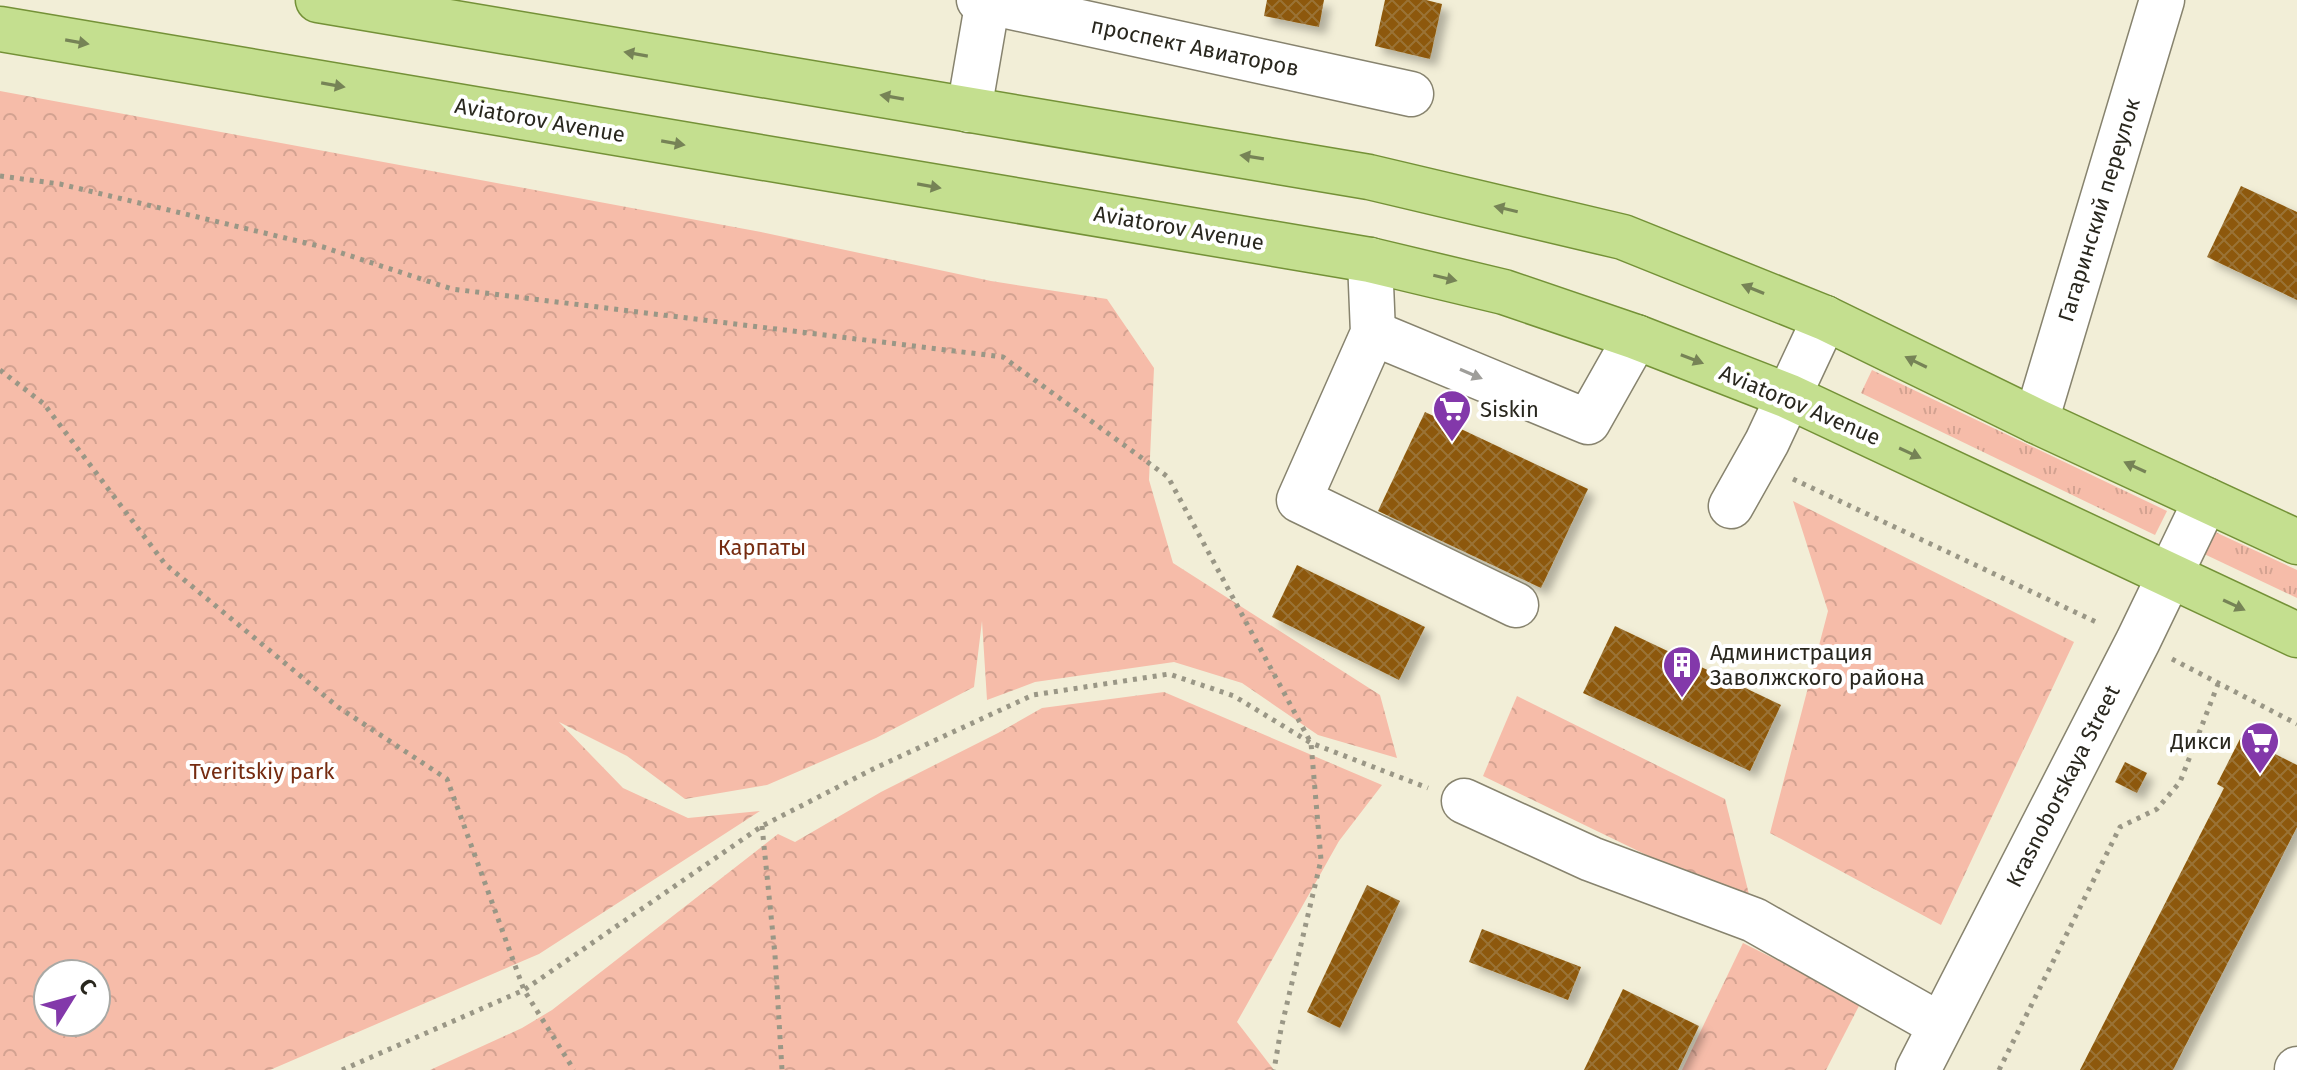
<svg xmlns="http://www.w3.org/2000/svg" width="2297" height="1070" font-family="'Fira Sans',sans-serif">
  <defs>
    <pattern id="grass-tufts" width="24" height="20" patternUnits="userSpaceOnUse" patternTransform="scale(2)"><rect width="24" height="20" fill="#f6bca9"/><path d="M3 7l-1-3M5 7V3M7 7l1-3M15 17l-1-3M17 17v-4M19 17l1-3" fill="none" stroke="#d3a291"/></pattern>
    <pattern id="forest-crowns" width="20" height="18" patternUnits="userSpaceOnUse" patternTransform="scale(2)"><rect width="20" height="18" fill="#f6bca9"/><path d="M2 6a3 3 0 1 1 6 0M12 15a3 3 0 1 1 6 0" fill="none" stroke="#d3a291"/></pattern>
    <pattern id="building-cross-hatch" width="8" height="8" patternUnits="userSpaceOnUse" patternTransform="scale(2)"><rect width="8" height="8" fill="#8d5809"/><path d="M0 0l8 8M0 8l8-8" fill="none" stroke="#9a7236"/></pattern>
    <filter id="shadow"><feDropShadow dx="7" dy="7" stdDeviation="4" flood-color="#0004"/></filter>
  </defs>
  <rect width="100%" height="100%" fill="#f2eed7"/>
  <g fill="url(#grass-tufts)">
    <polygon points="1872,370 2167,511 2155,535 1861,393"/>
    <polygon points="2213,531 2297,570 2297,598 2202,553"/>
  </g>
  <g fill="url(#forest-crowns)" fill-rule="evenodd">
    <path d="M0 91 761 232 991 281 1107 299 1154 368 1149 480 1173 563 1380 695 1397 758 1318 735 1242 683 1174 662 1035 682 987 700 982 621 974 687 876 738 767 785 685 799 627 756 559 722 623 788 688 818 760 811 539 954 270 1070H0ZM48 974H96V1022H48Z"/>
    <polygon points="1793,501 2074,642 1941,925 1770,833 1828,611"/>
    <polygon points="1164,692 1382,785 1339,841 1237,1022 1274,1070 430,1070 522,1028 552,1010 778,834 795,842 881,792 998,733 1042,708"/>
    <polygon points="1517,696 1725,799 1752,906 1483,776"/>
    <polygon points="1743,943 1861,1002 1826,1070 1682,1070"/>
  </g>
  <g fill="url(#building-cross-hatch)" filter="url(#shadow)">
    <polygon points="1267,0 1324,0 1319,27 1264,16"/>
    <polygon points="1385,0 1426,0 1442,4 1430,59 1375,46"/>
    <polygon points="2241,186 2297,212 2297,300 2207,257"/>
    <polygon points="1425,412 1588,489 1541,588 1378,511"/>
    <polygon points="1297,565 1425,627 1399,680 1272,617"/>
    <polygon points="1615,626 1781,705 1750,771 1583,693"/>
    <polygon points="2241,737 2297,765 2297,827 2173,1070 2080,1070 2224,788 2217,784"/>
    <polygon points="2125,762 2147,773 2137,793 2115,782"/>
    <polygon points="1367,885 1400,901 1340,1028 1307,1012"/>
    <polygon points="1482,929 1581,967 1568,1000 1469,962"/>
    <polygon points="1623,989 1699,1026 1678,1070 1584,1070"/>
  </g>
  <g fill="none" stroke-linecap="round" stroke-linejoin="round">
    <g stroke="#87836e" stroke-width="47">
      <g id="minor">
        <polyline points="979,0 1411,94"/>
        <polyline points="969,110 988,0"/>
        <polyline points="1370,260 1373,333 1299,500 1516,605"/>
        <polyline points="1373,333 1588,422 1636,337"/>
        <polyline points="2036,421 2162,0"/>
        <polyline points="1731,506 1767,442 1825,318"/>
        <polyline points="1464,801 1591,859 1754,920 1940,1025"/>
        <polyline points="1918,1070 2138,641 2206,500"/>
        <polyline points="2297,1070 2297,1069"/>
      </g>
    </g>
    <g stroke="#749137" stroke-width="47">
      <g id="major">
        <polyline points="318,0 1369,177 1623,237 1825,318 2036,421 2297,542"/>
        <polyline points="0,29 1370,260 1504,292 1636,337 1788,396 2297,635"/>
      </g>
    </g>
    <g stroke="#9a9786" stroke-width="5" stroke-dasharray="4 6" stroke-linecap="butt">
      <polyline points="0,176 60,184 323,247 452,289 1003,357 1168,477 1311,743 1321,860 1281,1029 1274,1070"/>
      <polyline points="0,370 44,404 165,564 338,707 447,779 524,990 574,1070"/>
      <polyline points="1793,479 2096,622"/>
      <polyline points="2172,659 2297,724"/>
      <polyline points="762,826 775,955 782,1070"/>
      <polyline points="342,1070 524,990 762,826 873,769 1033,695 1169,674 1234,696 1311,743 1428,788"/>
      <polyline points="1999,1070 2120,827 2157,809 2180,782 2218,684"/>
    </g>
    <use href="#minor" stroke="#fff" stroke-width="44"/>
    <use href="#major" stroke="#c4df8f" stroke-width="44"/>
  </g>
  <defs><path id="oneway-solid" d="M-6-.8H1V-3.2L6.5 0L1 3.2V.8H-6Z" transform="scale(2)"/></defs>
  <g fill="#768356">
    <use href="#oneway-solid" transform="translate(77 42) rotate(10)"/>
    <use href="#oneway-solid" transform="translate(636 54) rotate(-170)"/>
    <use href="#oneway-solid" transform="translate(333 85) rotate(10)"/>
    <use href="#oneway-solid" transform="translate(892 97) rotate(-170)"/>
    <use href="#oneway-solid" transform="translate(673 143) rotate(10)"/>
    <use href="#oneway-solid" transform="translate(1252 157) rotate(-171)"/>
    <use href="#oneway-solid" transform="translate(929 186) rotate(10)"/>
    <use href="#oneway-solid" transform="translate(1506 209) rotate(-167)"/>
    <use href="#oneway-solid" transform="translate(1445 278) rotate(13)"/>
    <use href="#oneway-solid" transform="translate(1753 289) rotate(-158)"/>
    <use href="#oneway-solid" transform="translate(1692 359) rotate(21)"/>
    <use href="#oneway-solid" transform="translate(1916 362) rotate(-154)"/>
    <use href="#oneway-solid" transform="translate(1910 453) rotate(25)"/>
    <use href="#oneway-solid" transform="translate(2135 467) rotate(-155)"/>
    <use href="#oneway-solid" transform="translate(2234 605) rotate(25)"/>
  </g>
  <use fill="#9f9e9a" href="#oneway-solid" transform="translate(1471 374) rotate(23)"/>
  <defs>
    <g id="supermarket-pin" transform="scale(2)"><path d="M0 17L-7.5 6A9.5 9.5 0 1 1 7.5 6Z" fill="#8338aa" stroke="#fff"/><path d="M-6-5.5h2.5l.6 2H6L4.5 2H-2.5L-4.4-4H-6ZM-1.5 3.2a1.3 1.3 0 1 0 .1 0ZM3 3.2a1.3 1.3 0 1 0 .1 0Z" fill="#fff"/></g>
    <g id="building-pin" transform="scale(2)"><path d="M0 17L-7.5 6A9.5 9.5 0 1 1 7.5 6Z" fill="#8338aa" stroke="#fff"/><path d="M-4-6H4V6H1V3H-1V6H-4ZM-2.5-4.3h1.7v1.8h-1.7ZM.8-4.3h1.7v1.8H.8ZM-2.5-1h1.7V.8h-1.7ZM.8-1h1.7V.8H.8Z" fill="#fff"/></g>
  </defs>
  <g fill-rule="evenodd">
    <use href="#supermarket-pin" x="1452" y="409"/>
    <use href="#building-pin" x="1682" y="665"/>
    <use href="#supermarket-pin" x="2260" y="741"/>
  </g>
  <g text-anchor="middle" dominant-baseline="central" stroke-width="8" stroke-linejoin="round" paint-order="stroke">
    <g font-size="22" fill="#29271e" stroke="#fff">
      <text transform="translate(1195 47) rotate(12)">проспект Авиаторов</text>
      <text transform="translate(540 120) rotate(10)">Aviatorov Avenue</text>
      <text transform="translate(2099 210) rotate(-73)">Гагаринский переулок</text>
      <text transform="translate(1179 228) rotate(10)">Aviatorov Avenue</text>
      <text transform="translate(1800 405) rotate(23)">Aviatorov Avenue</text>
      <text transform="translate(2063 786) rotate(-63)">Krasnoborskaya Street</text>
    </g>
    <g font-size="22" fill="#29271e" stroke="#fff" text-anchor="start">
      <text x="1480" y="409">Siskin</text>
      <text x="1710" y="652">Администрация<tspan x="1710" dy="25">Заволжского района</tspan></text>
      <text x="2232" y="741" text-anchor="end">Дикси</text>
    </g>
    <g font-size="22" fill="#762c11" stroke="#fff">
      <text x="762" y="547">Карпаты</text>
      <text x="262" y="771">Tveritskiy park</text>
    </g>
  </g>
  <g transform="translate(72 998) rotate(53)"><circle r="38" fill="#ffffff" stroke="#a9a9a5" stroke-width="2"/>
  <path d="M0-6L14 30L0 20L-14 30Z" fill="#8338aa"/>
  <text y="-12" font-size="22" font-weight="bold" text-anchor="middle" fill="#29271e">С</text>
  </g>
</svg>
